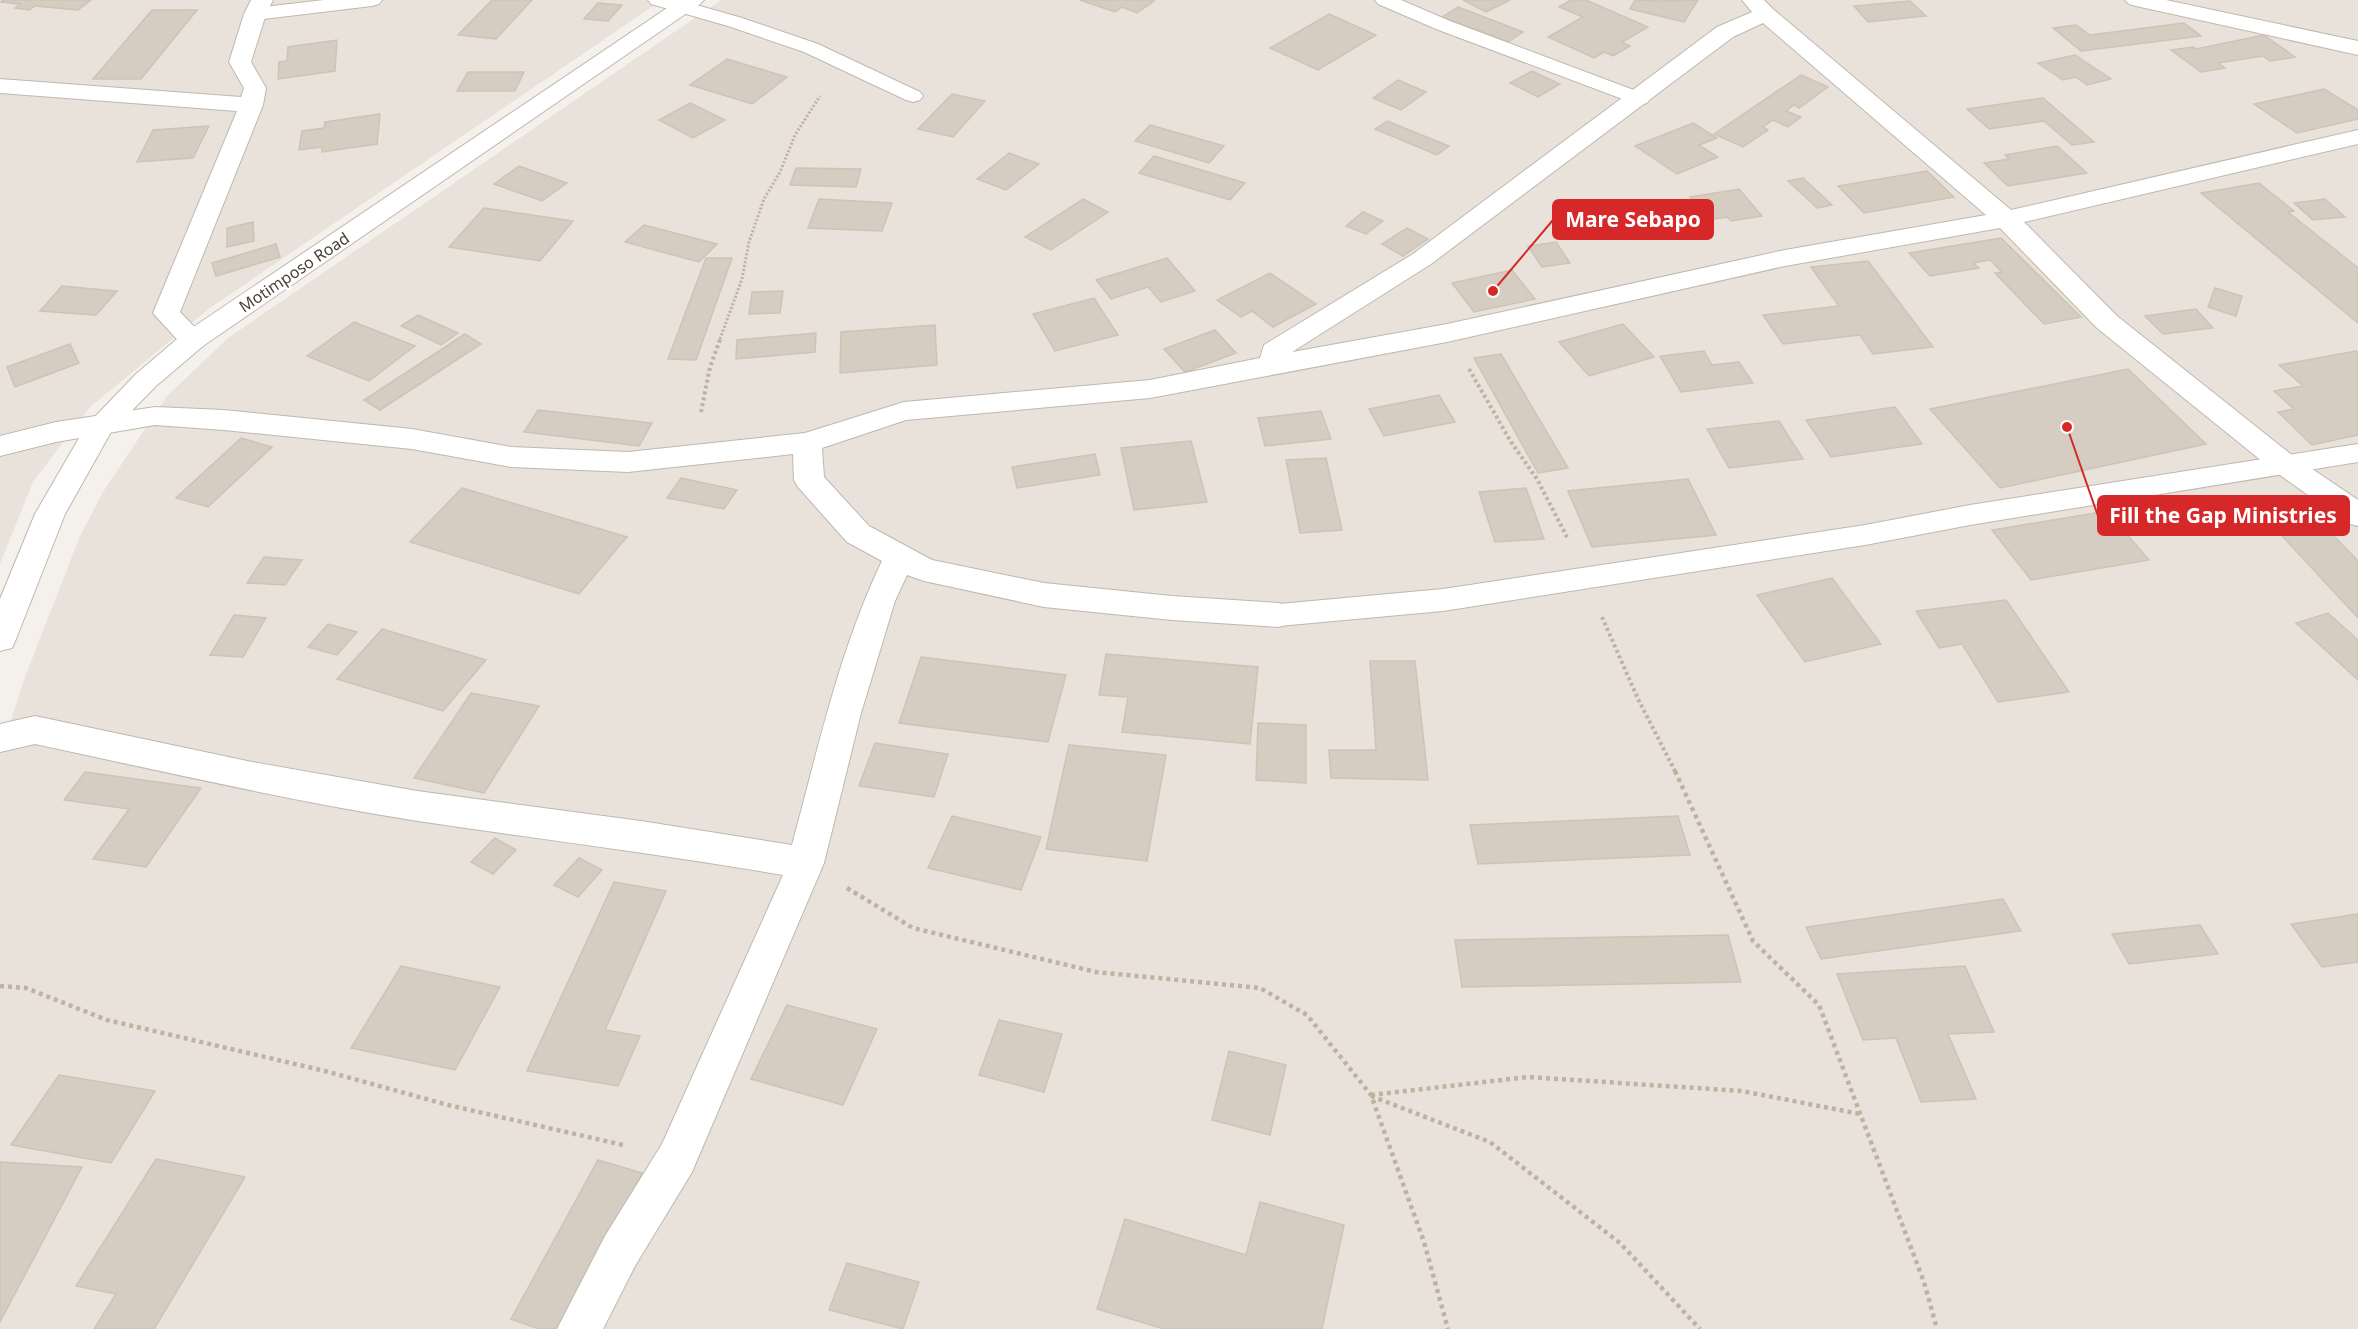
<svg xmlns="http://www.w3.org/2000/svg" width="2358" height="1329" font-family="'Noto Sans',sans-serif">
  <rect width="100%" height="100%" fill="#f4f1ec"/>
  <g fill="#e8e2da">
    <polygon points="0,0 662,0 210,308 89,408 33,482 0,564"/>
    <polygon points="721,0 2358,0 2358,1329 0,1329 0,754 25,677 80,536 103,492 167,396 228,338"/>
  </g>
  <g fill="#d5ccc2" stroke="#cfc3b6" stroke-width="1.5">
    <polygon points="3,0 91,0 78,10 35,6 29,10 15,8 20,4 1,2"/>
    <polygon points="492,0 532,0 496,39 458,35"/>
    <polygon points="1080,0 1152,0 1154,1 1137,13 1122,7 1115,12"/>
    <polygon points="1463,0 1510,0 1486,12"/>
    <polygon points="1571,0 1586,0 1648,27 1622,42 1630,46 1613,56 1604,52 1594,58 1548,37 1583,17 1559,7"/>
    <polygon points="1635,0 1660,1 1698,0 1684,22 1630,9"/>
    <polygon points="1910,1 1926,16 1868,22 1854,6"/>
    <polygon points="598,3 622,5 608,21 584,19"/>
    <polygon points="1458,7 1523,32 1508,42 1442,17"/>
    <polygon points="152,10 197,10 141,79 93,79"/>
    <polygon points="1329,14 1376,35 1318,70 1270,48"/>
    <polygon points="2184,23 2201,36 2081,51 2053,28 2076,25 2090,35"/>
    <polygon points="2264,35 2295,57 2270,61 2263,56 2218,63 2225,68 2201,72 2171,50 2193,47 2196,49"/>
    <polygon points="337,40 335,71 278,79 279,62 287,61 288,47"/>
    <polygon points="2075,55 2111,79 2087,85 2076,77 2063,80 2038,63"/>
    <polygon points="727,59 787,77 752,104 690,85"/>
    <polygon points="1532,71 1560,84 1538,97 1510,83"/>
    <polygon points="468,72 524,72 515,91 457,91"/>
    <polygon points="1801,75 1828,87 1799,108 1794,105 1786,111 1801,117 1788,127 1773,120 1763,127 1768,130 1743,147 1714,134"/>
    <polygon points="1398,80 1426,92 1401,110 1373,98"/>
    <polygon points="2324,89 2358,110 2358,119 2297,133 2254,104"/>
    <polygon points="952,94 985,101 953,137 918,129"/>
    <polygon points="2043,98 2094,142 2072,145 2044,121 1989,129 1967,109"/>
    <polygon points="690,103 725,120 693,138 659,120"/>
    <polygon points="380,114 377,144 322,152 322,147 299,150 302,131 324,128 325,122"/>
    <polygon points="1387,121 1449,146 1437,155 1375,129"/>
    <polygon points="1693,123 1717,138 1699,145 1718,157 1677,174 1635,146"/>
    <polygon points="1150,125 1224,146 1209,163 1135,141"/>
    <polygon points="209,126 193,158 137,162 153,130"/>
    <polygon points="2057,146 2087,173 2008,186 1984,163 2009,159 2005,155"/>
    <polygon points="1009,153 1039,164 1006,190 977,179"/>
    <polygon points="1154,156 1245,183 1230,200 1139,173"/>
    <polygon points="519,166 567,183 542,201 494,184"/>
    <polygon points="796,168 861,169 856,187 790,185"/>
    <polygon points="1927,171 1954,197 1864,213 1838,186"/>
    <polygon points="1803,178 1832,205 1817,208 1788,181"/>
    <polygon points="2259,183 2294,211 2288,212 2358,268 2358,323 2201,193"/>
    <polygon points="1739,189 1762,216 1731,221 1727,217 1709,220 1690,197"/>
    <polygon points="819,199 892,203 882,231 808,228"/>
    <polygon points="1083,199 1108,212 1051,250 1025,237"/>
    <polygon points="2325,199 2345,217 2313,220 2294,203"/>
    <polygon points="484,208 573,221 540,261 449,247"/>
    <polygon points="1363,212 1383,221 1366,234 1346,226"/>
    <polygon points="253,222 254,241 227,247 227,228"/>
    <polygon points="644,225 717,244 699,262 625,242"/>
    <polygon points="1407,228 1428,239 1403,256 1382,244"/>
    <polygon points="2001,238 2081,317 2044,324 1995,273 2002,272 1990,260 1973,263 1979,268 1930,276 1909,253"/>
    <polygon points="1556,242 1570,263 1542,267 1528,246"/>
    <polygon points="276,244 280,257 216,276 212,263"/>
    <polygon points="706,258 732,258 696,360 668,359"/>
    <polygon points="1167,258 1195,291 1161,302 1148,287 1111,299 1096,280"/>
    <polygon points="1868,261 1933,347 1873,354 1860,335 1783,344 1763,315 1839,306 1811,267"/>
    <polygon points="1512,270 1535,299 1474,312 1452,283"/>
    <polygon points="1270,273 1316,304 1273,327 1252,311 1241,317 1217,300"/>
    <polygon points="62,286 117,291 96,315 40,311"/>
    <polygon points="2215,288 2242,296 2236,316 2208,307"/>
    <polygon points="783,291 780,313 749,314 752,292"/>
    <polygon points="1094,298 1118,335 1055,351 1033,314"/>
    <polygon points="2196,309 2213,328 2163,334 2145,316"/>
    <polygon points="418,315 458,333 441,345 401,326"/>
    <polygon points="354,322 415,346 369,381 307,356"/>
    <polygon points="1623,324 1654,357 1589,376 1559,342"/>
    <polygon points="935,325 937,365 840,373 841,332"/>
    <polygon points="1215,330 1236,353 1185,372 1164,349"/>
    <polygon points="816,333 815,352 736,359 737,340"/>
    <polygon points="465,334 481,344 380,410 364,400"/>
    <polygon points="70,344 79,363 15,387 7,367"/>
    <polygon points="1704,351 1712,365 1739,362 1753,383 1681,392 1660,356"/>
    <polygon points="2356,351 2358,353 2358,435 2312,445 2278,412 2294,409 2274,391 2303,386 2279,365"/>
    <polygon points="1501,354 1568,468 1538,473 1474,358"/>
    <polygon points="2128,369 2206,444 2000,488 1930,409"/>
    <polygon points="1439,395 1455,422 1384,436 1369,409"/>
    <polygon points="1895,407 1922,444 1831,457 1806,420"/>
    <polygon points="538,410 652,423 639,446 524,432"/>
    <polygon points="1321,411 1331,439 1265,446 1258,418"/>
    <polygon points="1779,421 1803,459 1729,468 1707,429"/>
    <polygon points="241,438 272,447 208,507 176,498"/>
    <polygon points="1191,441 1207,502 1134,510 1121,448"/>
    <polygon points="1095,454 1100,475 1017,488 1012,467"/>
    <polygon points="1326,458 1342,530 1300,533 1286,460"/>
    <polygon points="681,478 737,490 724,509 667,498"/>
    <polygon points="1688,479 1716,535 1592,547 1568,491"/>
    <polygon points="462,488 627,537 579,594 410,542"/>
    <polygon points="1526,488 1544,539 1495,542 1479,492"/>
    <polygon points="2305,506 2358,561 2358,618 2261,513"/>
    <polygon points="2107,511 2149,560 2031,580 1992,530"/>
    <polygon points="264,557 302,560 285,585 247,583"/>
    <polygon points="1832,578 1881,644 1805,662 1757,595"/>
    <polygon points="2006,600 2069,692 1998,702 1962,644 1939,648 1916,611"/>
    <polygon points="2328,613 2358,640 2358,680 2296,623"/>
    <polygon points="234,615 266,618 243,657 210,655"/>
    <polygon points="328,624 357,632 337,655 308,647"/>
    <polygon points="382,629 486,660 443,711 337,679"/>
    <polygon points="1106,654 1258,667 1250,744 1122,732 1128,697 1099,695"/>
    <polygon points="921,657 1066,675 1048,742 899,723"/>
    <polygon points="1370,661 1415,661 1428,780 1331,778 1329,750 1376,750"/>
    <polygon points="471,693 539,706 484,793 414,778"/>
    <polygon points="1258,723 1306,725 1306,783 1256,780"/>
    <polygon points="875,743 948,754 934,797 859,786"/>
    <polygon points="1069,745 1166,755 1147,861 1046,849"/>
    <polygon points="85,772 201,788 146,867 93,859 129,809 64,800"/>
    <polygon points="952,816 1041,837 1021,890 928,868"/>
    <polygon points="1678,816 1690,855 1478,864 1470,825"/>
    <polygon points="495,838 516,850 493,874 471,862"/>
    <polygon points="579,858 602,870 578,897 554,885"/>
    <polygon points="614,882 666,891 605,1030 640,1036 618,1086 527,1071"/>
    <polygon points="2003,899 2021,931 1821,959 1806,927"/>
    <polygon points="2358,914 2358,962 2322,967 2291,924"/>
    <polygon points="2200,925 2218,954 2129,964 2112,934"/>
    <polygon points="1728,935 1741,982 1462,987 1455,940"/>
    <polygon points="401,966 500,987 455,1070 351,1048"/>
    <polygon points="1965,966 1994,1032 1948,1034 1976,1099 1921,1102 1896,1038 1863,1040 1837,974"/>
    <polygon points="787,1005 877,1029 843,1105 751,1079"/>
    <polygon points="999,1020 1062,1034 1044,1092 979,1075"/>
    <polygon points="1229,1051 1286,1065 1270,1135 1212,1120"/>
    <polygon points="59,1075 155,1091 111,1163 11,1145"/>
    <polygon points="156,1159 245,1177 154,1329 94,1329 116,1294 76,1286"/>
    <polygon points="598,1160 642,1173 560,1329 539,1329 511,1319"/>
    <polygon points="0,1162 82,1167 0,1322"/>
    <polygon points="1260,1202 1344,1225 1322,1329 1164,1329 1097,1309 1125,1219 1246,1255"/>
    <polygon points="847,1263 919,1282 903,1329 829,1310"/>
  </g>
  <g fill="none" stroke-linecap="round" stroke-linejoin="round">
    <g stroke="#bfb8af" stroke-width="2">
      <g id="service">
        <polygon points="324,0 382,0 379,4 372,6 255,20 248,18 245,14 248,10 255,8"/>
        <polygon points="648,0 679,0 742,18 818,44 920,92 923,96 920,100 913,102 906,100 804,52 728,26 651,4"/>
        <polygon points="1375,0 1401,0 1450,21 1647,95 1650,99 1647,103 1640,105 1633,103 1436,29 1378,4"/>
        <polygon points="2358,444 2358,462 1970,525 1865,545 1443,611 1279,626 1269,623 1264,615 1269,607 1279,604 1443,589 1865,525 1970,505"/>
      </g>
    </g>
    <g stroke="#bfb8af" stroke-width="2">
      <g id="minor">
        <polygon points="251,0 273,0 266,14 251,62 266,88 263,105 180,312 207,340 203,346 193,349 183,346 153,313 237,111 0,93 0,79 241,97 244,88 229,62 244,14"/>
        <path d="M1742 0H1764L1773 9 2011 210 2358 130V144L2024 222 2117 316 2293 456 2358 500V526L2347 523 2273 470 2097 328 2000 228 1785 266 1447 342 1150 398 906 420 822 448 824 477 869 526 932 560 1044 583 1172 596 1279 603 1290 607 1295 615 1290 623 1279 627 1172 620 1044 607 924 581 907 575 895 601 861 713 824 863 692 1172 635 1266 603 1329H557L605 1236 662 1144 783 875C661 854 540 839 418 821 290 801 162 771 35 744L0 752V724L35 716 252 762 417 791 641 821 792 845C818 749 839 651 882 561L847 542 798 487 794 480 793 454 628 472 511 467 412 449 224 430 155 425 56 442 0 456V436L56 422 155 407 224 410 412 429 511 447 628 452 805 433 904 402 1150 380 1260 358 1264 345 1413 254 1717 27 1752 12ZM1763 23 1986 215 1785 250 1447 324 1292 352 1431 264 1733 37Z"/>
        <polygon points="2125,0 2166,0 2358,41 2358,55 2136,6 2129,4"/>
      </g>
    </g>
    <g stroke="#bfb8af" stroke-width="2">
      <polygon id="tertiary" points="679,0 704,0 700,4 203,346 156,386 111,432 65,514 16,639 12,648 0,651 0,599 35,514 86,426 136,374 183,334"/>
    </g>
    <polyline stroke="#c0b2a1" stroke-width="3" stroke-dasharray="2 2" stroke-linecap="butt" points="720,339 742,279 749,242 764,199 780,172 795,135 820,96"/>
    <g stroke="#c0b2a1" stroke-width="4" stroke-dasharray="3 3" stroke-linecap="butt">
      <polyline points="1469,369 1511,442 1537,479 1568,539"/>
      <polyline points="701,412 710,367 721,337"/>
      <polyline points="1602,617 1638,699 1676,773"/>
    </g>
    <g stroke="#c0b2a1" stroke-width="4.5" stroke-dasharray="4 4" stroke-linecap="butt">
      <polyline points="1675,771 1753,941 1819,1005 1924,1282 1937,1329"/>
      <polyline points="847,888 913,928 1096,972 1260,988 1307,1015 1371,1095 1424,1242 1448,1329"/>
      <polyline points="0,986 26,988 107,1020 325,1071 448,1105 623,1145"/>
      <polyline points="1371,1095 1528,1077 1742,1091 1860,1114"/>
      <polyline points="1371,1096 1490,1142 1620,1243 1700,1329"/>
    </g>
    <use href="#service" fill="#fff" fill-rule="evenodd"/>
    <use href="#minor" fill="#fff" fill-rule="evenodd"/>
    <use href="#tertiary" fill="#fff" fill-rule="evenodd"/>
  </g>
  <g text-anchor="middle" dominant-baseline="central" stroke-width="5" stroke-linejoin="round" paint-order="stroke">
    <g font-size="16" fill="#48413a" stroke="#fff">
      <text transform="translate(294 272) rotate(-34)">Motimposo Road</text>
    </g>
  </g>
  <path fill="none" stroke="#d62828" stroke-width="2" d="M1493 291L1553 220M2067 427L2098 516"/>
  <g fill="#d62828" stroke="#fff" stroke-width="2">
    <circle cx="1493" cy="291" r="6"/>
    <circle cx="2067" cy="427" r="6"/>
  </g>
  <g fill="#d62828" stroke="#d62828" stroke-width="2">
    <rect x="1553" y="200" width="160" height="39" rx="6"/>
    <rect x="2098" y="496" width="251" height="39" rx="6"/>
  </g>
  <g font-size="21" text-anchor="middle" font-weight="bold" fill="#fff">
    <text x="1633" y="227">Mare Sebapo</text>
    <text x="2223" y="523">Fill the Gap Ministries</text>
  </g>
</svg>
